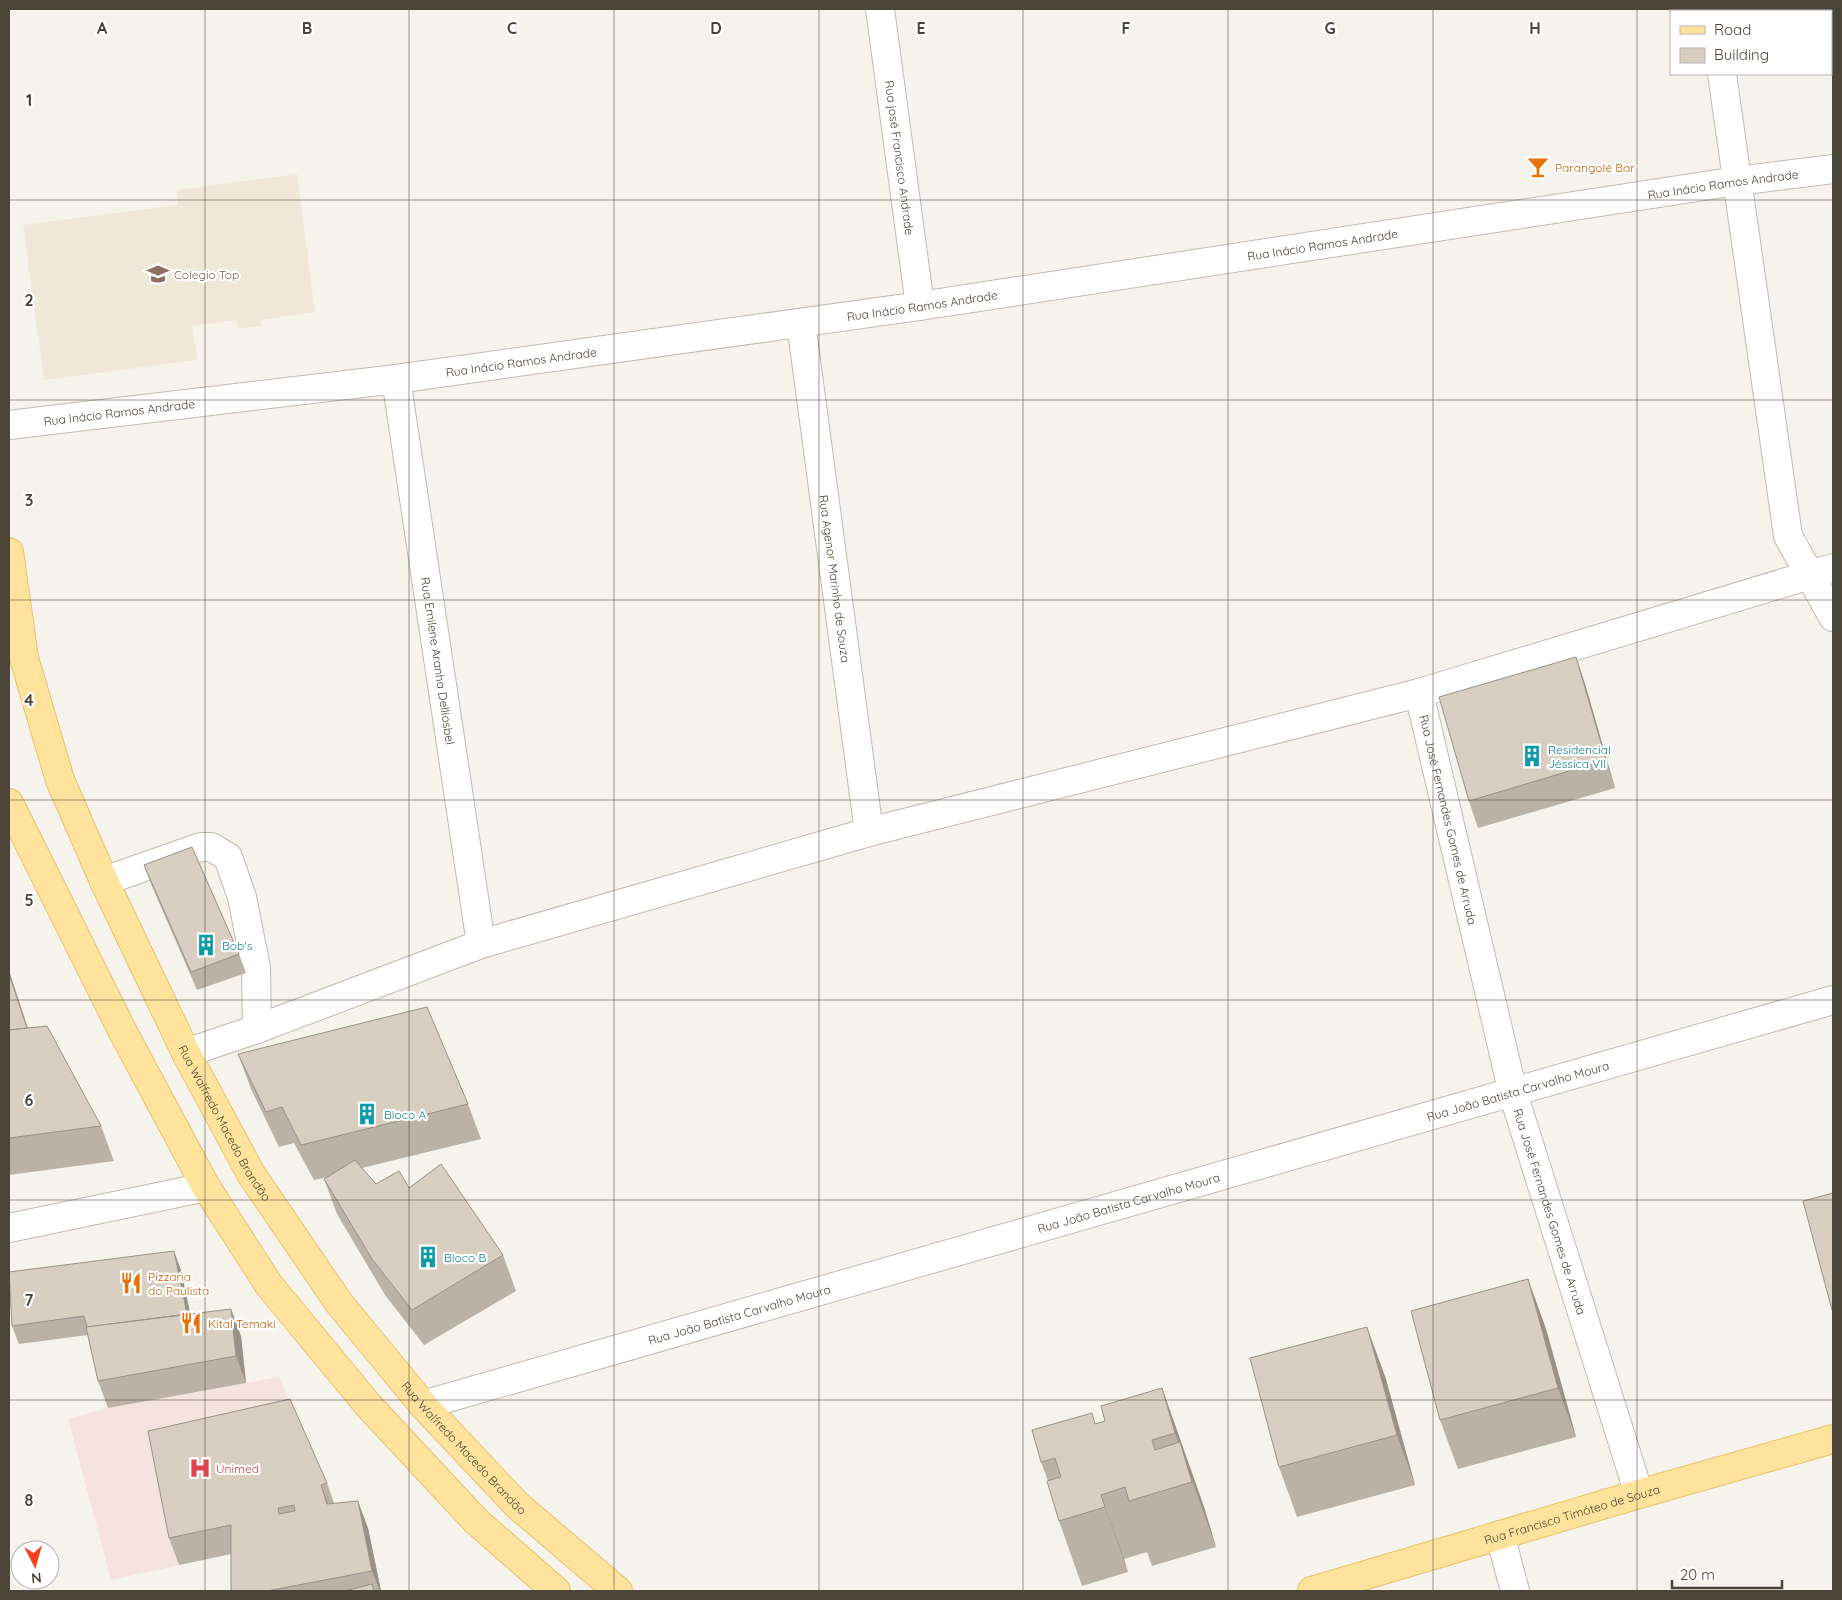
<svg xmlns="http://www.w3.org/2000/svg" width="1842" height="1600" font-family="Quicksand,sans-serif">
  <rect width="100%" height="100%" fill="#f6f3ec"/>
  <polygon fill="#efe8d6" points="297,174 315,312 261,320 261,326 238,329 237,320 192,326 197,360 44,380 23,225 178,205 177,190"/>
  <polygon fill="#f6e3e0" points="279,1377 337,1510 241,1552 111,1580 68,1419 108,1408"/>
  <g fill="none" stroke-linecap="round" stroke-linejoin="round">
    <g stroke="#c2bbae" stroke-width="30">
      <g id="minor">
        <path id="s1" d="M880 9 920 306"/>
        <polyline points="1713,9 1713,11"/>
        <polyline points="1722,74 1788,536 1833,617"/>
        <path id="s2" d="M801 323 869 832"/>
        <path id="s3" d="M396 379 481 944"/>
        <path id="s4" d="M9 425 396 379 920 306 1737 181 1833 169"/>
        <path id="s5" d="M1419 693 1513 1093 1639 1494"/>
        <polyline points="104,881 201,847 211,847 228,857 242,897 256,968 257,1029"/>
        <polyline points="186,1053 257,1029 481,944 869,832 1419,693 1833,568"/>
        <polyline points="9,1228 206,1187"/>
        <path id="s6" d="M423 1405 1833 1000"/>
        <polyline points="1500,1535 1515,1591"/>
      </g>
    </g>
    <g stroke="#e6c16a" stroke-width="30">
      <g id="major">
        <path id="s7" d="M9 552 24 658 60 780 104 881 186 1053 251 1174 339 1303 423 1405 517 1505 618 1591"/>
        <polyline points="9,803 124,1034 206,1187 269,1285 368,1405 476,1521 556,1591"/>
        <path id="s8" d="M1312 1591 1639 1494 1833 1439"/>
      </g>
    </g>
    <use href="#minor" stroke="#fff" stroke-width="28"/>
    <use href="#major" stroke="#ffe39c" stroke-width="28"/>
  </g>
  <g fill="#bab2a6">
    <polygon points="1576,657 1585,684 1615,788 1478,828 1469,801"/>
    <polygon points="144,865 239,954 246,973 197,990 151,884"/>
    <polygon points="9,971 28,1028 101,1126 114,1161 9,1175"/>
    <polygon points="238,1054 468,1104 481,1139 362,1168 376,1184 409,1188 503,1255 516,1291 424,1345 385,1295 337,1214 324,1179 328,1177 314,1180 294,1143 279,1147 251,1089"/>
    <polygon points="181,1270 190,1314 241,1336 246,1383 108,1408 98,1381 88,1335 19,1344 12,1326"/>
    <polygon points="1528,1279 1546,1329 1576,1437 1458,1469 1440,1420"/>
    <polygon points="1385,1376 1415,1485 1297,1517 1279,1467"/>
    <polygon points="1162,1388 1204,1507 1216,1547 1152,1566 1147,1552 1124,1559 1128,1572 1082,1586 1059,1521 1048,1481 1041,1462 1105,1421"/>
    <polygon points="327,1483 334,1503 368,1528 381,1591 231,1591 231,1554 179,1565 169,1538"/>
  </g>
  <g fill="#979187">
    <polygon points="1576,657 1585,684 1615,788 1606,760"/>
    <polygon points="9,971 39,1063 9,974"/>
    <polygon points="174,1251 181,1270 196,1341 189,1323"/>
    <polygon points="1528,1279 1546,1329 1576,1437 1558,1388"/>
    <polygon points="231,1309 241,1336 246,1383 236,1356"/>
    <polygon points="1367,1327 1385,1376 1415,1485 1397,1435"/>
    <polygon points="1162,1388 1204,1507 1216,1547 1175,1433"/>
    <polygon points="321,1485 331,1512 327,1504"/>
    <polygon points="1101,1495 1124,1559 1128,1572 1105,1507"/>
    <polygon points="358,1501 368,1528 381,1591 380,1591 372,1571"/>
  </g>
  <g fill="#d8cfc1" stroke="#979187" fill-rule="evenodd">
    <polygon points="1576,657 1606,760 1469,801 1439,697"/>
    <polygon points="192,847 239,954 191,972 144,865"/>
    <polygon points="9,974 27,1028 9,1030"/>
    <polygon points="427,1007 468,1104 301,1145 282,1107 266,1112 238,1054"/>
    <polygon points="47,1026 101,1126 9,1138 9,1030"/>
    <polygon points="355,1160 376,1184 399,1171 409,1188 441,1164 503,1255 412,1310 372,1259 324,1179"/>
    <polygon points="1833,1193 1833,1310 1832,1310 1803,1201"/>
    <polygon points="174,1251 187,1314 87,1327 84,1316 12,1326 9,1272"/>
    <polygon points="1528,1279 1558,1388 1440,1420 1411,1311"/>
    <polygon points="231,1309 236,1356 98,1381 86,1327"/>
    <polygon points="1367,1327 1397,1435 1279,1467 1250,1358"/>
    <polygon points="1162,1388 1175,1433 1152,1440 1155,1450 1180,1442 1192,1482 1129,1501 1125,1487 1101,1495 1105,1507 1059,1521 1047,1481 1061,1477 1055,1458 1041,1462 1032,1430 1092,1413 1095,1424 1105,1421 1101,1406"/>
    <path d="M290 1399 327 1483 321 1485 327 1504 358 1501 372 1571 267 1591H231V1525L169 1538 148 1431ZM294 1505 295 1511 279 1514 278 1508Z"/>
    <polygon points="372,1584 374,1591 345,1591"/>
  </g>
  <path fill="none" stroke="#4b4439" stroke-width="1" stroke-opacity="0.55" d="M205 9V1591M409 9V1591M614 9V1591M819 9V1591M1023 9V1591M1228 9V1591M1433 9V1591M1637 9V1591M9 200H1833M9 400H1833M9 600H1833M9 800H1833M9 1000H1833M9 1200H1833M9 1400H1833"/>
  <defs>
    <g id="bar-bare" transform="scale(1.725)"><path d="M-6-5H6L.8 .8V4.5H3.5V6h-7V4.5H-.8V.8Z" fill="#e8710a" stroke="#fff" stroke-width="2.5" paint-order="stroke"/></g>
    <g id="school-bare" transform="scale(1.725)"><path d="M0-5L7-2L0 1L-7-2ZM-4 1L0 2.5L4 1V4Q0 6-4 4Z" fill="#8d6e63" stroke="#fff" stroke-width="2.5" paint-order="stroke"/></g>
    <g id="building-bare" transform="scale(1.725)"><path d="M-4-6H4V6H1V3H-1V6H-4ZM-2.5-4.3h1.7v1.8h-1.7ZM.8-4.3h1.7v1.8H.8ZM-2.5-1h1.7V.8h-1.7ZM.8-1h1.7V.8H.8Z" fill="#0f9aa8" stroke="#fff" stroke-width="2.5" paint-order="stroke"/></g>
    <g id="restaurant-bare" transform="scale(1.725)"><path d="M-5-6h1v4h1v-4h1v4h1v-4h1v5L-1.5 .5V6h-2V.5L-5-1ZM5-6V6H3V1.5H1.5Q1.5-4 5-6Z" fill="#e8710a" stroke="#fff" stroke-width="2.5" paint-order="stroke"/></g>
    <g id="hospital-bare" transform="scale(1.725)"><path d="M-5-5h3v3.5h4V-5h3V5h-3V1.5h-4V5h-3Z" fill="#e0444e" stroke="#fff" stroke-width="2.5" paint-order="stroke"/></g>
  </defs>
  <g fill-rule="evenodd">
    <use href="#bar-bare" x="1538" y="167"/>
    <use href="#school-bare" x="158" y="274"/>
    <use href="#building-bare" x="1532" y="756"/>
    <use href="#building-bare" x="206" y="945"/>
    <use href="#building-bare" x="367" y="1114"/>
    <use href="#building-bare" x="428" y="1257"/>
    <use href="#restaurant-bare" x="131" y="1283"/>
    <use href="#restaurant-bare" x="191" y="1323"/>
    <use href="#hospital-bare" x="200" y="1468"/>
  </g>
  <g text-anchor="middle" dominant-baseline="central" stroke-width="4.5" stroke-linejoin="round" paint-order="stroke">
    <g font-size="12" fill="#4b4439" stroke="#fff">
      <text stroke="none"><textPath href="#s1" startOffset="150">Rua josé Francisco Andrade</textPath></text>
      <text stroke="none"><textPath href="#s4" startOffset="1731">Rua Inácio Ramos Andrade</textPath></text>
      <text stroke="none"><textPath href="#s4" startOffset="1326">Rua Inácio Ramos Andrade</textPath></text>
      <text stroke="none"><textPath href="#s4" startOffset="921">Rua Inácio Ramos Andrade</textPath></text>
      <text stroke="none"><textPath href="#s4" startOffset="516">Rua Inácio Ramos Andrade</textPath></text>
      <text stroke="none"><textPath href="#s4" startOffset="111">Rua Inácio Ramos Andrade</textPath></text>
      <text stroke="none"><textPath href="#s2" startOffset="258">Rua Agenor Marinho de Souza</textPath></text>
      <text stroke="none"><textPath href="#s3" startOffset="285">Rua Emilene Aranha Delliosbel</textPath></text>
      <text stroke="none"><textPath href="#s5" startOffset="130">Rua José Fernandes Gomes de Arruda</textPath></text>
      <text stroke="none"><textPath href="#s6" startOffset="1139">Rua João Batista Carvalho Moura</textPath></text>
      <text stroke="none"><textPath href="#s7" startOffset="615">Rua Walfredo Macedo Brandão</textPath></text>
      <text stroke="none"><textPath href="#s6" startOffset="734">Rua João Batista Carvalho Moura</textPath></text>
      <text stroke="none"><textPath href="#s5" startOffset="535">Rua José Fernandes Gomes de Arruda</textPath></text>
      <text stroke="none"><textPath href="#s6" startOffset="329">Rua João Batista Carvalho Moura</textPath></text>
      <text stroke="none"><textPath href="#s7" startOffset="1020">Rua Walfredo Macedo Brandão</textPath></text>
      <text stroke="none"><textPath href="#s8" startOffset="271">Rua Francisco Timóteo de Souza</textPath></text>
    </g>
    <g font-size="12" fill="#c56008" stroke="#fff" text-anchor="start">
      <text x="1555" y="167">Parangolé Bar</text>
      <text x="148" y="1276">Pizzaria<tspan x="148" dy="14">do Paulista</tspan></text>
      <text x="208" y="1323">Kital Temaki</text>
    </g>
    <g font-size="12" fill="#785e54" stroke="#fff" text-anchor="start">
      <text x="174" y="274">Colegio Top</text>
    </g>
    <g font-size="12" fill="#0d838f" stroke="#fff" text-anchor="start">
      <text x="1548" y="749">Residencial<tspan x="1548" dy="14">Jéssica VII</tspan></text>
      <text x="222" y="945">Bob's</text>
      <text x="384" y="1114">Bloco A</text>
      <text x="444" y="1257">Bloco B</text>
    </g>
    <g font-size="12" fill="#be3a42" stroke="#fff" text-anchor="start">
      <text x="216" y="1468">Unimed</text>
    </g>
  </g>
  <g font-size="16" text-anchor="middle" font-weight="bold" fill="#4b4439" stroke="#fff" stroke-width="4.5" stroke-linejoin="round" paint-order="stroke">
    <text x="102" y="34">A</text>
    <text x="307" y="34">B</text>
    <text x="512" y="34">C</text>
    <text x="716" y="34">D</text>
    <text x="921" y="34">E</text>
    <text x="1126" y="34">F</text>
    <text x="1330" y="34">G</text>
    <text x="1535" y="34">H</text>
    <text x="29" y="106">1</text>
    <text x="29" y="306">2</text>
    <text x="29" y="506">3</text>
    <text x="29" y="706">4</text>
    <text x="29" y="906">5</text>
    <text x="29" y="1106">6</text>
    <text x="29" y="1306">7</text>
    <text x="29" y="1506">8</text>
  </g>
  <rect width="1842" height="1600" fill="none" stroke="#4b4439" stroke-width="20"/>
  <rect x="1670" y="10" width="162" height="65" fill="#ffffff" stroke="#b7b4b0"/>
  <rect x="1680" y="26" width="25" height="8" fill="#ffe39c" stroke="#b7b4b0"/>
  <text x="1714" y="35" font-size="15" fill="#4b4439">Road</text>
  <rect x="1680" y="48" width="25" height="15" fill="#d8cfc1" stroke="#b7b4b0"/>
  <text x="1714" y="60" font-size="15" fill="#4b4439">Building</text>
  <g transform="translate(35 1565) rotate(174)"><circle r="24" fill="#ffffff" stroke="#b7b4b0"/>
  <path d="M0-4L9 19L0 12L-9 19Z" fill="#fc3f1d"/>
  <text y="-8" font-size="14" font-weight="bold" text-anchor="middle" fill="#4b4439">N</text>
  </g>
  <path d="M1672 1580v8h110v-8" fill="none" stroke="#4b4439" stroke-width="2.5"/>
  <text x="1680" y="1580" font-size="15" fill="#4b4439" stroke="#ffffff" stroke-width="4" paint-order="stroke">20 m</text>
</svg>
